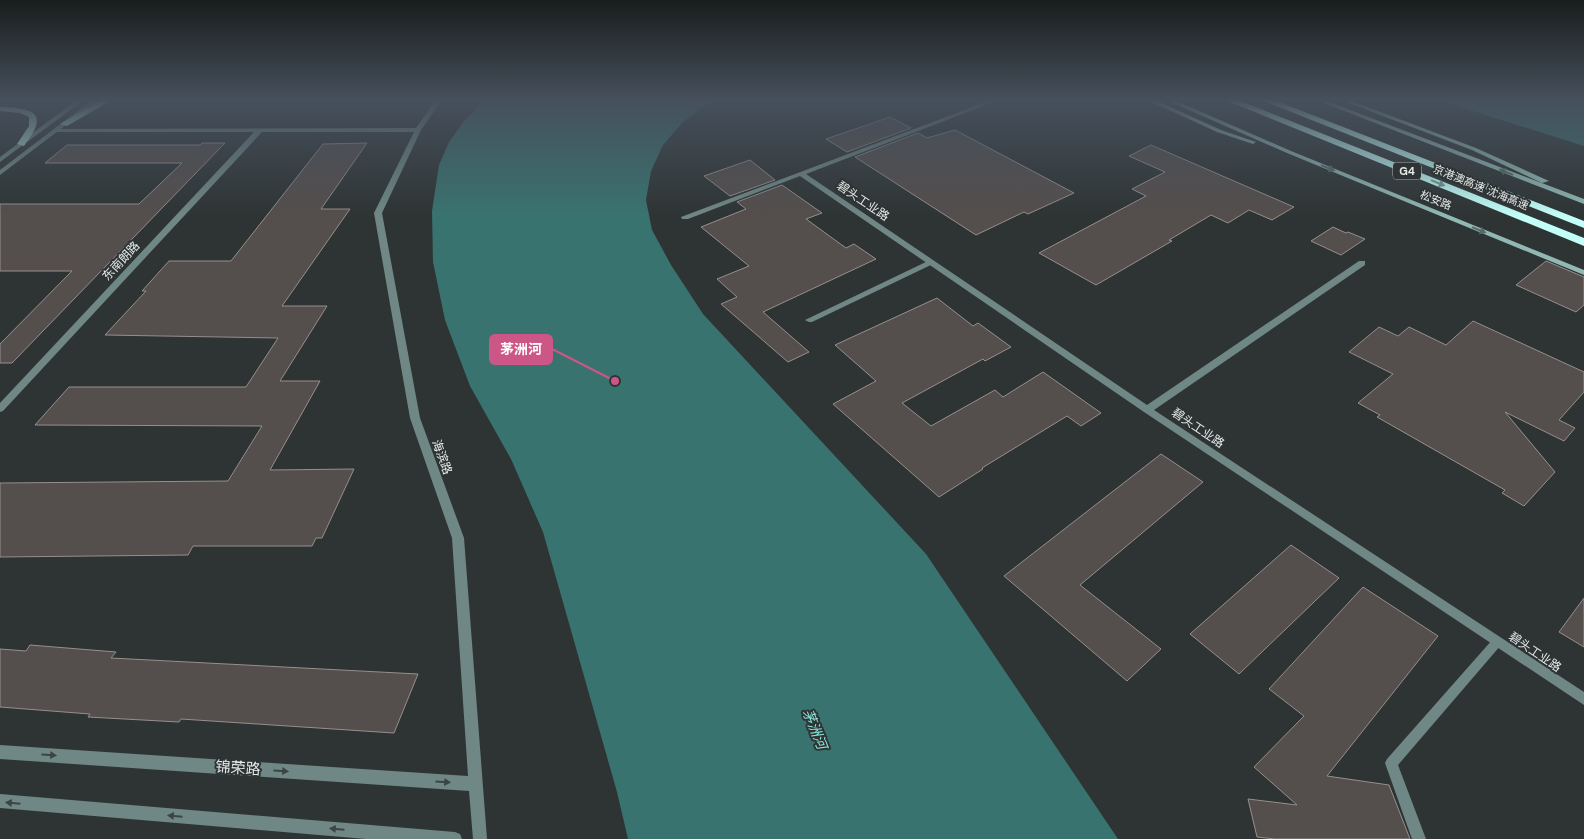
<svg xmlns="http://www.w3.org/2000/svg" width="1584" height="839" font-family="'DM Sans','Noto Sans SC',sans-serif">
  <rect width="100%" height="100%" fill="#2e3434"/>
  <g fill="#39736f">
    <polygon points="485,100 713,100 683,122 663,145 651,171 646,200 652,230 671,265 703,314 926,554 1118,839 628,839 617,792 543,532 511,459 470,386 445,320 433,262 432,211 439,165 449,142 464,121"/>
    <polygon points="1438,100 1584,100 1584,146"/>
  </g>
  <g fill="#544e4c" stroke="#968f8d">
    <polygon points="890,117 911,128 847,152 826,139"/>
    <polygon points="955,130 1074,193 1028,214 1024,212 976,235 855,157 918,133 927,138"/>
    <polygon points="202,143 225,143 12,363 0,363 0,344 72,271 0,271 0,204 139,204 182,163 45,163 67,145 200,145"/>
    <polygon points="367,143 321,209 350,209 282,306 327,306 280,381 320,381 270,470 354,469 322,538 316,538 312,546 193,546 188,555 0,557 0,483 228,481 262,426 35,425 69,387 246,387 278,338 105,335 146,291 142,291 169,261 231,261 323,144"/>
    <polygon points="1151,145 1294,207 1272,220 1249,210 1228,223 1211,215 1169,240 1172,241 1096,285 1039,253 1146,196 1132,189 1165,172 1129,156"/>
    <polygon points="750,160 775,180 730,196 704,176"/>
    <polygon points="782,185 822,213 806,219 846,248 854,244 876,259 763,312 809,352 788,362 721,304 737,297 717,279 749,266 701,227 746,209 737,202"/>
    <polygon points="1333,227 1346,233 1348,232 1365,239 1341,255 1311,241"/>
    <polygon points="1546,261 1584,277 1584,305 1576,312 1516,285"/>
    <polygon points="937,298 973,326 978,323 1011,347 985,361 983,359 902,403 931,426 995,390 1003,397 1043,372 1101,413 1081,426 1067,416 982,468 983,469 939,497 833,404 876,381 835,345"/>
    <polygon points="1473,321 1584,372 1584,392 1559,420 1575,428 1564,441 1505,412 1555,472 1524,506 1502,493 1505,490 1377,417 1380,415 1358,403 1393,374 1349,352 1379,327 1398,336 1409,327 1446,345"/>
    <polygon points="1161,454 1203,482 1080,585 1161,649 1127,681 1004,576"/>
    <polygon points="1291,545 1339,578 1239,674 1190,634"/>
    <polygon points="1363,587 1438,636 1327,776 1389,785 1410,839 1275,839 1257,837 1248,799 1297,805 1254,767 1304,716 1269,689"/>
    <polygon points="1584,598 1584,647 1559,632"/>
    <polygon points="30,645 116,652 111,658 418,674 394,733 181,719 179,722 88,717 90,714 0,707 0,649 26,651"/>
  </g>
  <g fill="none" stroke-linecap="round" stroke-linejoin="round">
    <g fill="#708885" fill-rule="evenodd">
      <polygon points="928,261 931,261 935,263 812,322 809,322 805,320"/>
      <polygon points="1497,637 1501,639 1503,642 1501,645 1398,765 1426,839 1412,839 1385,763 1387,759 1493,639"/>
    </g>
    <g fill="#708885" fill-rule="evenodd">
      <polygon points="436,100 442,100 421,130 382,213 420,418 464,538 487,839 473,839 469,791 0,759 0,745 468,776 452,538 410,418 374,213 414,132 262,132 3,411 0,412 0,403 254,132 56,132 54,131 54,129 416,128"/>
      <polygon points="991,100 999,100 806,174 1147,405 1359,261 1365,261 1365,265 1154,410 1584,692 1584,705 1144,412 800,176 688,219 682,219 681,217"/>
      <polygon points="0,794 455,832 460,834 462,839 366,839 0,808"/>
    </g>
    <g fill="#708885" fill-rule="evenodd">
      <polygon points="77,100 84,100 0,162 0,157"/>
      <polygon points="92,100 99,100 0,175 0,170"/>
    </g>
    <g fill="#91b8b4" fill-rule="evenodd">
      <polygon points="1147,100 1155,100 1221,130 1256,142 1253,144 1217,132"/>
      <polygon points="1166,100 1174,100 1291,151 1584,270 1584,275 1287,153"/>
      <polygon points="1316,100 1324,100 1584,199 1584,204"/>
      <polygon points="1341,100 1349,100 1476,148 1549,181 1542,183 1472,150"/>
    </g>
    <g fill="#abddd8" fill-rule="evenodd">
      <polygon points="102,100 112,100 67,126 60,124"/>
      <path d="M0 107C34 108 50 113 24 146L17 144 29 126V117L20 113 0 111Z"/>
    </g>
    <g fill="#c2fff9" fill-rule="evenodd">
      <polygon points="1225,100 1238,100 1584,238 1584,246"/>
      <polygon points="1261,100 1274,100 1584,221 1584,228"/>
    </g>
  </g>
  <defs><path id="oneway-solid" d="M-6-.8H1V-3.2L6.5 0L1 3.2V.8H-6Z" transform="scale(1.25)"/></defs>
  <g fill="#566967">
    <use href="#oneway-solid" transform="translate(1328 168) rotate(22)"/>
    <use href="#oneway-solid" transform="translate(1506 172) rotate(-158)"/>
    <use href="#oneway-solid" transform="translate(1479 230) rotate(22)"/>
  </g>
  <use fill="#789a96" href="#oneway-solid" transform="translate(1438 183) rotate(22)"/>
  <g fill="#3b4544">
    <use href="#oneway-solid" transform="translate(49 755) rotate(4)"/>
    <use href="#oneway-solid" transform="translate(281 771) rotate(4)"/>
    <use href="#oneway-solid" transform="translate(443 782) rotate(4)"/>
    <use href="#oneway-solid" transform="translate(13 803) rotate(-175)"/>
    <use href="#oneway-solid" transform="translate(175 816) rotate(-175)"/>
    <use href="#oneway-solid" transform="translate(337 829) rotate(-175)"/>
  </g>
  <linearGradient id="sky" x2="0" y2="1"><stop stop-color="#191d1d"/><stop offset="0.46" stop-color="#46505c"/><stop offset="1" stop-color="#46505c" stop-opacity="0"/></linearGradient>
  <rect width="1584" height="217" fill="url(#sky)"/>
  <g text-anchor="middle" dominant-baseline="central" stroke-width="4" stroke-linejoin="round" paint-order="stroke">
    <rect fill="#2e3434" stroke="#aeb3b3" stroke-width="1" x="1393" y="162.5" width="28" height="17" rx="4"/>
    <g font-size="11" font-weight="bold" fill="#e5e9e9">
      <text x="1407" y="171">G4</text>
    </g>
    <g font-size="11" fill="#e5e9e9" stroke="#2e3434">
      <text transform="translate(1481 187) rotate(22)">京港澳高速 沈海高速</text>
      <text transform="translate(1436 200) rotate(22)">松安路</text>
    </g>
    <g font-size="12" fill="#e5e9e9" stroke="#2e3434">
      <text transform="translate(863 201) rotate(34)">碧头工业路</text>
      <text transform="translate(121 261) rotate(-47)">东南朗路</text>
      <text transform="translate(1198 428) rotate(34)">碧头工业路</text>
      <text transform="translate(442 457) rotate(70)">海滨路</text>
      <text transform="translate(1535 652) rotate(34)">碧头工业路</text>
    </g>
    <g font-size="14" font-style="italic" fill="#86e5dd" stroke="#2e3434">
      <text transform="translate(815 729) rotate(68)">茅洲河</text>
    </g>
    <g font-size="15" fill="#e5e9e9" stroke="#2e3434">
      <text transform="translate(238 768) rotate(4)">锦荣路</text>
    </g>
  </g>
  <path fill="none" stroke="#cc5786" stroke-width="2" d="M615 381L552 349"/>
  <circle fill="#cc5786" stroke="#2e3434" stroke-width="2" cx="615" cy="381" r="5"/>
  <rect fill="#cc5786" stroke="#cc5786" stroke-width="2" x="490" y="335" width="62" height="29" rx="5"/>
  <g font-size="14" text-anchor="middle" font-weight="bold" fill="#fff">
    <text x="521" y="354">茅洲河</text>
  </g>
</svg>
